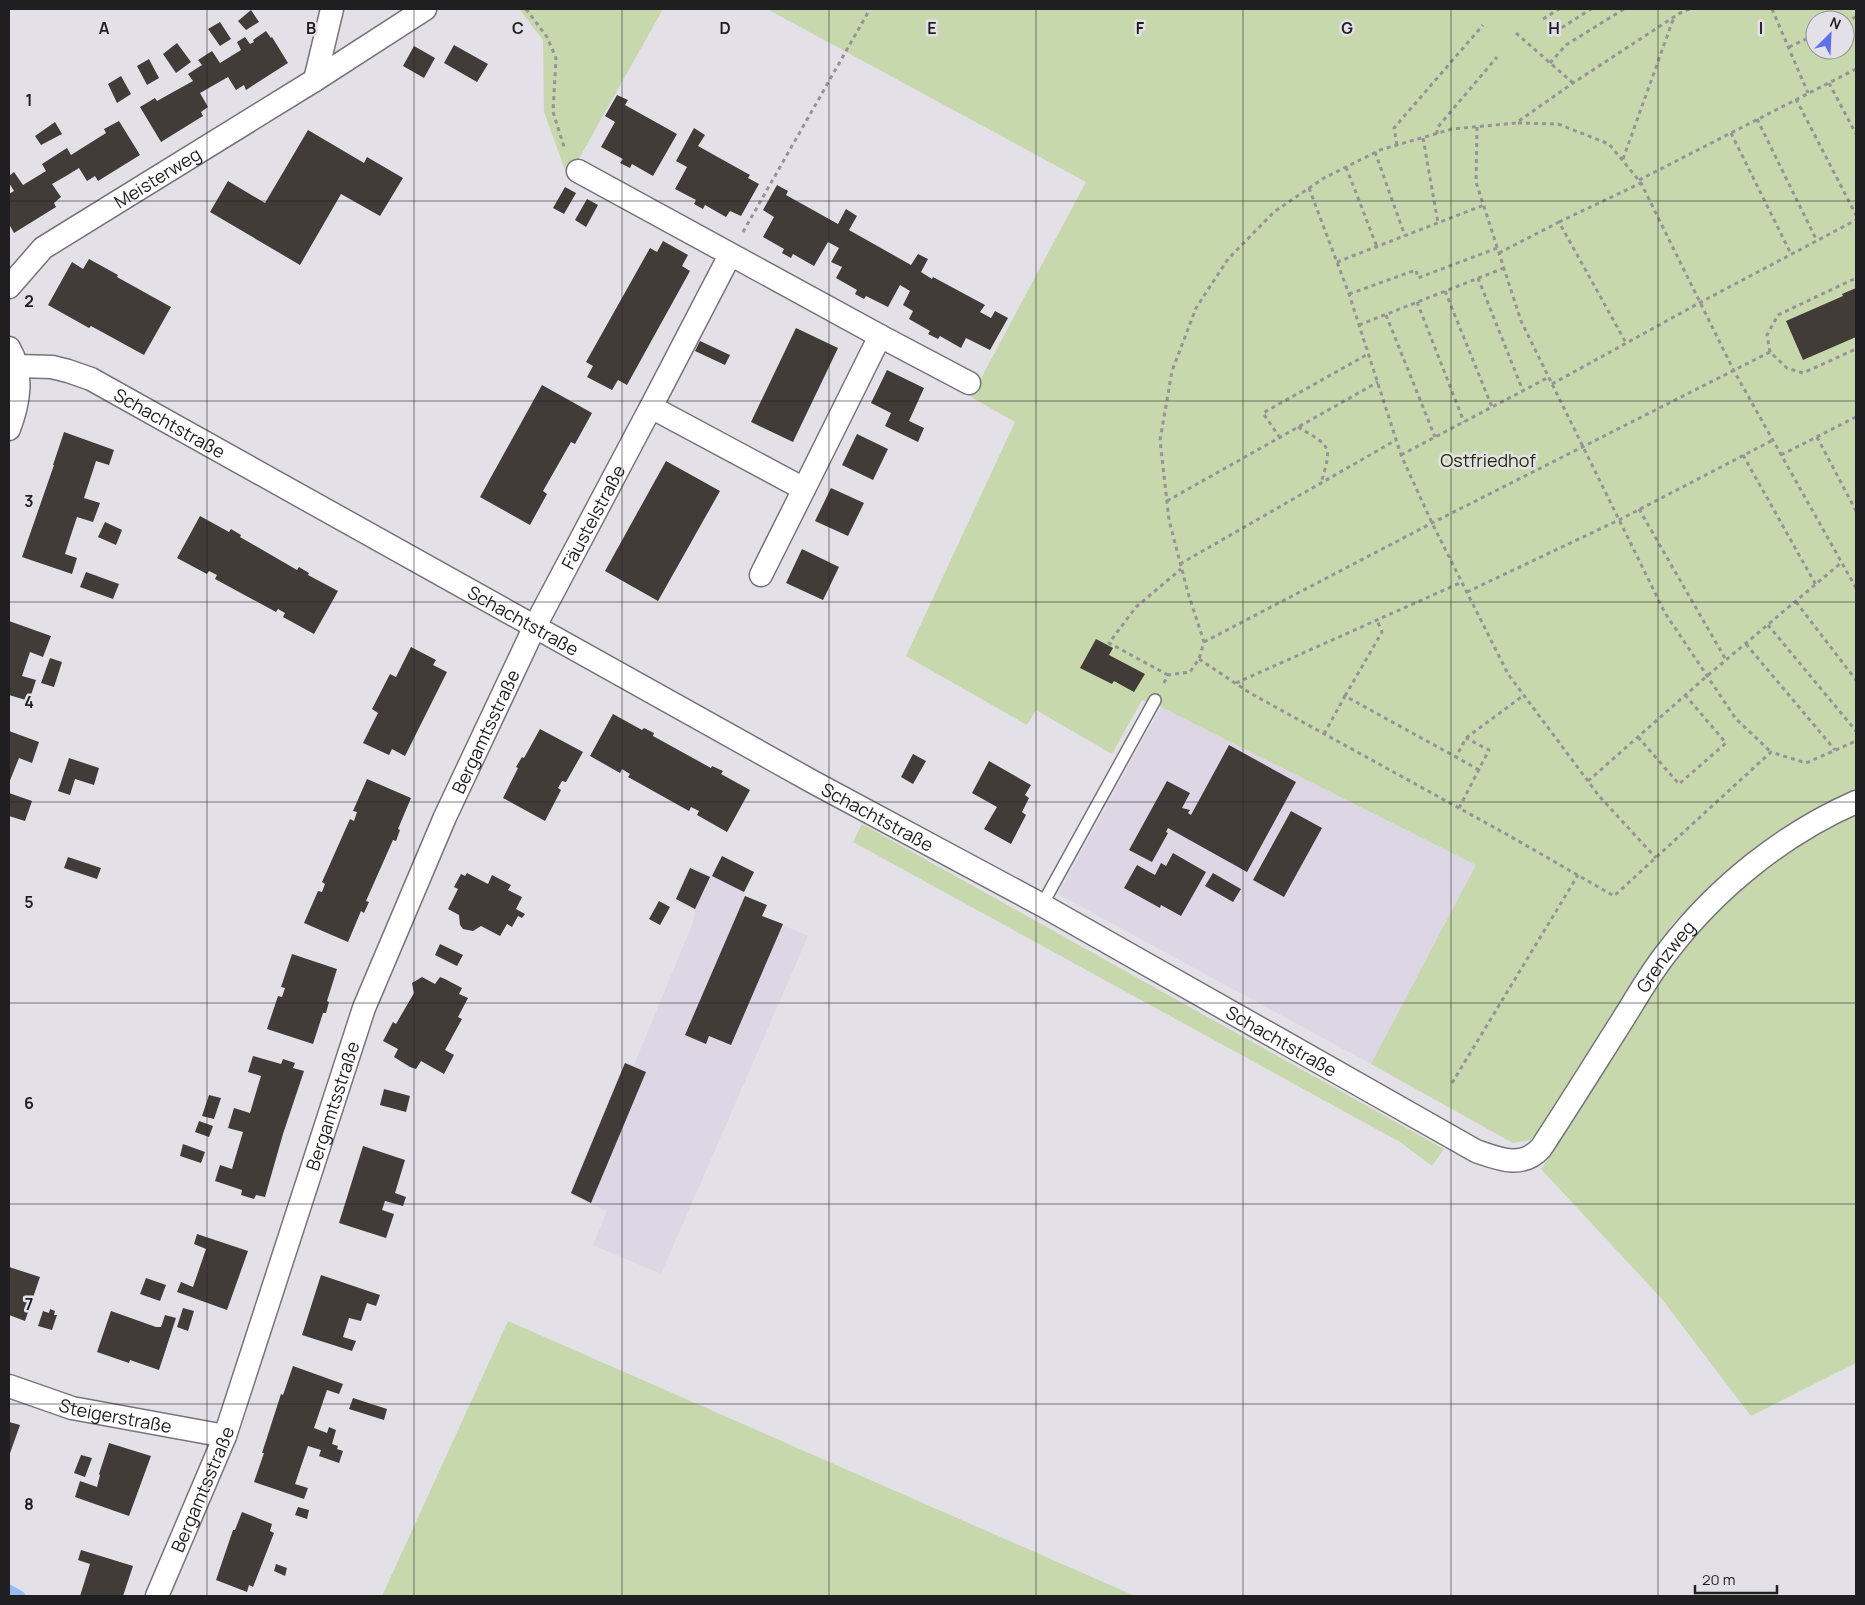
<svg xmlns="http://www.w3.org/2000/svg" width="1865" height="1605" font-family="Manrope,sans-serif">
  <rect width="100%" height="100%" fill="#e3e0e7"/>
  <g fill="#ddd6e4">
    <polygon points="1161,707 1477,865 1371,1064 1058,894"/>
    <polygon points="722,856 754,872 744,892 745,896 767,905 762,916 808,936 661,1274 593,1245 607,1211 569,1194 625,1062 634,1065 694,920 695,910 674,900 690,866 711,876"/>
  </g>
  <g fill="#c7d8ad" fill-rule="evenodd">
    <polygon points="519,9 663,9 568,178 544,112 543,40"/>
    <path d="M767 9H1856V792L1793 822 1763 843 1703 894 1673 923 1644 966 1543 1126 1530 1140 1513 1143 1371 1064 1476 865 1161 707 1142 700 1112 754 1036 710 1027 725 906 656 1015 422 971 397 1086 182ZM1815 20H1845V50H1815Z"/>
    <path d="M1856 815V1363L1751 1416 1661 1298 1541 1169C1573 1125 1600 1078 1629 1031 1640 1013 1650 993 1663 976 1713 909 1778 848 1856 815Z"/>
    <polygon points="862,824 1444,1149 1432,1166 1400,1142 853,842"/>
    <polygon points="508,1321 1135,1596 382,1596"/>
  </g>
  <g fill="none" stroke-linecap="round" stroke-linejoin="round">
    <polyline stroke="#98baf3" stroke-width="9" points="9,1589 21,1596"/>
  </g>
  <g fill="#423c39">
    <polygon points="251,10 259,22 246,30 238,21"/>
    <polygon points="220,22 231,39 220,46 208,29"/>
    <polygon points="266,31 271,38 272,37 288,63 246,90 244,85 236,90 228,77 200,93 208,107 201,112 203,116 161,142 140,107 155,98 157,101 193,81 188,74 202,65 198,60 212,51 220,63 241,50 237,42 245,37 250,44 254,42 253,40"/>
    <polygon points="177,43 191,62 176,73 163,54"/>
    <polygon points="454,45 488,64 477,82 444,63"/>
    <polygon points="414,46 435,58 424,78 403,66"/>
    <polygon points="149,59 159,78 147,85 137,66"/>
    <polygon points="121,76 131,94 117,103 108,84"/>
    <polygon points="617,95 628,100 625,105 677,134 653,176 632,164 630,168 620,163 623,159 601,147 615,122 605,116"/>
    <polygon points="119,121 140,155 98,181 95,176 87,181 79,168 66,176 52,184 61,197 54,203 56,207 14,233 9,224 9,194 14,191 9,183 9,176 14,172 23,185 46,171 42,164 67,148 71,155 106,133 104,129"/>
    <polygon points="55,122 62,134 41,145 35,136"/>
    <polygon points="694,128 705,135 698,146 750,175 748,178 759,184 741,216 730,211 726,217 705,205 703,209 694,204 696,200 675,189 687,167 676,161"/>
    <polygon points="308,130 364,163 367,157 403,178 380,216 341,194 300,265 210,212 228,181 265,203"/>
    <polygon points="777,185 788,191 786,195 838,224 846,209 857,216 849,230 911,265 918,254 928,259 921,272 932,279 933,277 985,305 980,312 991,318 995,311 1008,318 990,350 966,338 961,348 940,336 938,339 928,334 930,331 909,319 913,311 903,305 910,291 900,285 888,307 866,296 864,299 855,294 857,290 836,278 842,267 831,262 839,248 828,242 814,266 793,254 791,258 782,253 784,249 763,237 774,217 763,210"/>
    <polygon points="565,187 576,193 564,214 553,208"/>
    <polygon points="587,199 598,205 586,227 575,220"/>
    <polygon points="663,241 688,255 682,266 690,271 627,385 618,380 612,390 587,377 593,366 586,362 650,248 657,252"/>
    <polygon points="89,259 118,275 117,277 171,307 144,355 91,326 89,328 48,305 72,262 83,269"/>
    <polygon points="1856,288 1856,337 1803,360 1786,321 1843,296 1842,294"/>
    <polygon points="796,328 838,348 793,442 751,422"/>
    <polygon points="700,341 730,355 725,365 695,351"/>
    <polygon points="887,370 924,388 909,421 924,428 918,442 885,426 891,413 871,403"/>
    <polygon points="542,385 592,413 575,444 571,442 543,491 547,494 530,525 480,497"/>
    <polygon points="64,432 114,450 109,465 96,461 84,498 100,503 93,522 77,517 70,538 65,554 77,558 72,574 22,557 54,465 53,465"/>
    <polygon points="857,434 888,449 873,480 842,465"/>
    <polygon points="666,461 720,491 658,601 605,571"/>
    <polygon points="831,488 864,503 848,536 815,521"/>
    <polygon points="200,516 229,532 231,529 241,535 240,537 297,570 299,567 309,573 308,575 338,591 314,634 283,617 285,613 278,609 276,612 215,579 217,575 209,571 207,574 177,558"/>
    <polygon points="105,522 122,530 116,545 98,537"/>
    <polygon points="802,549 839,567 823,600 786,583"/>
    <polygon points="86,572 119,584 113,599 80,587"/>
    <polygon points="9,621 51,636 43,657 30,652 22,676 36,680 29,701 9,695"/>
    <polygon points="1096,639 1113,648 1109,655 1145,674 1134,692 1114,681 1112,684 1080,668"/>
    <polygon points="411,647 436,660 433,665 447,672 405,756 392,749 389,755 363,743 378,713 372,709 390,674 396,677"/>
    <polygon points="50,658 62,662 54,687 41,683"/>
    <polygon points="613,714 642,730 644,728 654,733 653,736 711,768 712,766 723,771 721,774 750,790 727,832 697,815 699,811 691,807 689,811 628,777 630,774 622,769 620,773 590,756"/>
    <polygon points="540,729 583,752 566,782 562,781 558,788 561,790 545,821 503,798 518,768 516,767 522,757 524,758"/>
    <polygon points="9,731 39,742 32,763 19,758 9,783"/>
    <polygon points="1229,745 1296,782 1247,872 1168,828 1166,832 1168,833 1152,862 1129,850 1167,781 1190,793 1182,808 1190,810 1188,813 1191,815"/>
    <polygon points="913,754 926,761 913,784 901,777"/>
    <polygon points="69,758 99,768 94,785 75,779 70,795 58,791"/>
    <polygon points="989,761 1031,785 1025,795 1029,798 1022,812 1026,815 1011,844 984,829 997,807 972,793"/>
    <polygon points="367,779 411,798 398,829 400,830 396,841 393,840 366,901 369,902 364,913 361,911 348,942 304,923 318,891 322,892 325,884 322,882 350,819 354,821 357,812 353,811"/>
    <polygon points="9,793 32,801 25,821 9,816"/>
    <polygon points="1291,811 1322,828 1284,897 1253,880"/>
    <polygon points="1173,853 1206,872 1181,916 1161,905 1160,908 1124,888 1137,865 1155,875 1161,863 1166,866"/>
    <polygon points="722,856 754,872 744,892 712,876"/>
    <polygon points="68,857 101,868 97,879 64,868"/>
    <polygon points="690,868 710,877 695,909 676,899"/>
    <polygon points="467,873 488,884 492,875 511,885 508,890 522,897 516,909 525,914 522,918 518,916 512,927 507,924 500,936 481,926 473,931 463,929 460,925 459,915 448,909 458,889 454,887 461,874 465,876"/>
    <polygon points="1213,873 1241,889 1233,902 1205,886"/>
    <polygon points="745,896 767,905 762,916 783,924 731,1045 709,1036 706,1044 685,1035"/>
    <polygon points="659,901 670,907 660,925 649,919"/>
    <polygon points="440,944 463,955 457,966 435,955"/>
    <polygon points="292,954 337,969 327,1001 329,1002 326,1013 323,1013 313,1044 267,1029 278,996 282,997 285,988 281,987"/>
    <polygon points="422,977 435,984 440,977 445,979 462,988 459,994 468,998 458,1017 462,1019 445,1050 454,1055 444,1074 421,1061 416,1069 410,1067 394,1057 398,1049 383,1041 393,1022 396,1024 414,993 412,983"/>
    <polygon points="253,1056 281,1064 283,1059 295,1063 293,1068 304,1071 283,1134 265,1197 256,1195 254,1199 241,1195 242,1190 215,1181 220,1165 232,1169 243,1132 228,1128 234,1108 250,1113 261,1076 248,1072"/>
    <polygon points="625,1063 646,1072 591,1203 571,1193"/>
    <polygon points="384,1089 410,1096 406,1112 380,1105"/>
    <polygon points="209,1095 221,1098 214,1119 202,1116"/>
    <polygon points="199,1121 213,1126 209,1137 195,1132"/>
    <polygon points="183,1144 205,1152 201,1163 180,1156"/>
    <polygon points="363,1146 405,1160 395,1193 406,1197 403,1206 385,1201 382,1210 394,1214 386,1238 339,1223"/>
    <polygon points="197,1234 248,1251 227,1310 177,1292 181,1282 193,1287 206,1249 194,1244"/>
    <polygon points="9,1267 40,1277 25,1321 9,1315"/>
    <polygon points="321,1275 380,1295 376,1306 367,1303 361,1321 349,1318 343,1337 356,1341 352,1351 302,1335"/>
    <polygon points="146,1278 166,1285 160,1301 140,1294"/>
    <polygon points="183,1308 194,1311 188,1331 177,1327"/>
    <polygon points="50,1309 55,1311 54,1315 57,1315 52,1330 38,1326 43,1311 49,1313"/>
    <polygon points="111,1311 156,1327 161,1327 165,1315 176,1318 159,1370 130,1360 129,1363 97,1352"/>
    <polygon points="293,1366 343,1384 339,1394 327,1390 314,1428 327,1433 329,1427 336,1430 332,1444 338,1446 337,1449 343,1451 339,1463 319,1456 321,1450 308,1446 295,1484 308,1488 304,1499 254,1482 264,1453 262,1453 281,1394 283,1395"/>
    <polygon points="353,1398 387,1409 384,1420 349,1409"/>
    <polygon points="9,1422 20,1425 9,1456"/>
    <polygon points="109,1443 151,1456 129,1516 75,1497 80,1481 97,1487 100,1475 99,1474"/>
    <polygon points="81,1455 92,1458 85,1477 74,1473"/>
    <polygon points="298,1507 309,1510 307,1519 295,1515"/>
    <polygon points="242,1512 272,1524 270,1531 274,1533 253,1587 249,1585 247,1592 216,1580 233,1530 235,1530"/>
    <polygon points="81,1550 133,1566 123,1596 80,1596 90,1564 78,1560"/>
    <polygon points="276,1564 287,1568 285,1576 274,1571"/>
  </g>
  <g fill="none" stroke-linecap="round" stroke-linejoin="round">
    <g stroke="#78747b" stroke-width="14">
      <polyline id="lane" points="1042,905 1155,700"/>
    </g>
    <g stroke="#78747b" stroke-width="25">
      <g id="street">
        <polyline points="315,80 332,9"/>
        <path id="s1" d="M9 287 43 248 315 80 425 9"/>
        <polyline points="880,336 969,383"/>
        <path d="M9 348C24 374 19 402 9 429"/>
        <path id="s2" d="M17 366 52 367 68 371 91 379 813 782 1042 905 1476 1151C1499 1159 1522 1169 1541 1148 1568 1107 1594 1065 1620 1024 1636 999 1650 973 1668 951 1716 888 1783 834 1856 802"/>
        <polyline points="651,407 730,255"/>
        <polyline points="761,575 804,489"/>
        <path id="s3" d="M9 1386 72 1408 225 1436"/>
        <path id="s4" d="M157 1596 225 1436 364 1008 445 817 535 626 651 407 804 489 880 336 578 171"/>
      </g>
    </g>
    <g stroke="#969399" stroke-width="3" stroke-dasharray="4 4" stroke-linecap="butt">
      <polyline points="526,9 547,37 556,58 553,112 565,150"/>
      <polyline points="1772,9 1808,93"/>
      <polyline points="1543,19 1559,9"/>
      <polyline points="1845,22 1856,17"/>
      <polyline points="1555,32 1591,9"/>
      <polyline points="1516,33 1573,83"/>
      <polyline points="1789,47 1815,35"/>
      <polyline points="1550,63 1566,45 1624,9"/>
      <polyline points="1829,83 1856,134"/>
      <polyline points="1796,99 1856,215"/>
      <polyline points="1757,119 1817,241"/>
      <polyline points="1518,123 1558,124 1609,144 1641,183 1734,371 1856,588"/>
      <polyline points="1477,127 1476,182 1521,321 1665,613 1736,719 1771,752"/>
      <polyline points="1731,133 1791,254"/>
      <polyline points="1437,134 1437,128 1497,57"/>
      <polyline points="1423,138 1438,223"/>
      <polyline points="1397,145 1394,128 1483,25"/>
      <polyline points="1375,152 1405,236"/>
      <polyline points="1623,159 1674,17"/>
      <polyline points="1346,167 1377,247"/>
      <polyline points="1639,180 1856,69"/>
      <polyline points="1309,188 1349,294 1401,455 1432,523 1508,674 1599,796 1656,858"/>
      <polyline points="1559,222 1641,183"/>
      <polyline points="743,232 870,9"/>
      <polyline points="1499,253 1559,222 1626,343"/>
      <polyline points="1337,262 1484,205"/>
      <polyline points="1478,278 1523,391"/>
      <polyline points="1445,291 1492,407"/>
      <polyline points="1349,294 1416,270 1418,278 1497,248"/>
      <polyline points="1417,302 1464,422"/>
      <polyline points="1386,315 1435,437"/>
      <polyline points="1359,325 1504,268"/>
      <polyline points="1770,352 1767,335 1778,315 1856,278"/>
      <polyline points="1552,384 1701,302 1856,220"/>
      <path d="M1298 427C1332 447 1332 446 1321 483"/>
      <polyline points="1817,437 1856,511"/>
      <polyline points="1280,438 1263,413 1368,354"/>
      <polyline points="1401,455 1549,377"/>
      <polyline points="1743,455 1816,585"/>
      <polyline points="1781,455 1856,417"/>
      <polyline points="1167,501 1378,382"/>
      <polyline points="1639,509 1726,660"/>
      <polyline points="1180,564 1396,440"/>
      <polyline points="1467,592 1619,520 1773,440"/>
      <polyline points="1796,602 1856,680"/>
      <polyline points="1768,625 1856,731"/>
      <polyline points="1204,642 1432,523 1770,352 1787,368 1803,373 1856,349"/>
      <polyline points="1746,644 1835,750"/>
      <polyline points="1199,659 1250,693 1508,835 1614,896 1771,752 1806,763 1856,741"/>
      <polyline points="1168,675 1109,643 1136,607 1181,569"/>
      <polyline points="1164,683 1168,675 1190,672 1199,659 1204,642 1188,593 1169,520 1160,440 1172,371 1196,308 1228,259 1274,212 1324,178 1380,150 1452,129 1516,123 1573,83 1680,13 1690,9"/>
      <polyline points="1236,683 1462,582"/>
      <polyline points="1345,696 1382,632 1377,620"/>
      <polyline points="1324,734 1345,696 1456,757"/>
      <polyline points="1638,737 1679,784 1726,743 1686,696"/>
      <polyline points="1479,770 1456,757 1466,738 1524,695"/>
      <polyline points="1588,781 1707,676 1842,562"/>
      <polyline points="1459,808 1489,750 1466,738"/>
      <polyline points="1452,1083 1578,875"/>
    </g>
    <use href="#lane" stroke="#fff" stroke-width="11"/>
    <use href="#street" stroke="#fff" stroke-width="22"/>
  </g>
  <path fill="none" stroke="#1f1e20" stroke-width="1" stroke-opacity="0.55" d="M207 9V1596M414 9V1596M622 9V1596M829 9V1596M1036 9V1596M1243 9V1596M1451 9V1596M1658 9V1596M9 201H1856M9 401H1856M9 602H1856M9 802H1856M9 1003H1856M9 1204H1856M9 1404H1856"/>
  <g text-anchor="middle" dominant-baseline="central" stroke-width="5" stroke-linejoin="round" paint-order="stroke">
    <g font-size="18" fill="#1f1e20" stroke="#e3e0e7">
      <text stroke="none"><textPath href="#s1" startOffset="186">Meisterweg</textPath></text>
      <text stroke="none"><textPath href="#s2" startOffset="166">Schachtstraße</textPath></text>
      <text stroke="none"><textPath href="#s4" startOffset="1166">Fäustelstraße</textPath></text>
      <text stroke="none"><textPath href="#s2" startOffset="571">Schachtstraße</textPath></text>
      <text stroke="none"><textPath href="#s4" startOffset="926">Bergamtsstraße</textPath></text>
      <text stroke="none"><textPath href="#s2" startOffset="976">Schachtstraße</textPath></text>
      <text stroke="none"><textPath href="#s2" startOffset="1960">Grenzweg</textPath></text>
      <text stroke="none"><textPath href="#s2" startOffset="1438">Schachtstraße</textPath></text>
      <text stroke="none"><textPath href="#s4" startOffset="521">Bergamtsstraße</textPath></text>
      <text stroke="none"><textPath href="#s3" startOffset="111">Steigerstraße</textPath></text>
      <text stroke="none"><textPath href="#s4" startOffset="116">Bergamtsstraße</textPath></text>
    </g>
    <g font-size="18" fill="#233102" stroke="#e3e0e7">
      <text x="1488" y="460">Ostfriedhof</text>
    </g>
  </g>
  <g font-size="16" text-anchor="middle" font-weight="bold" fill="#1f1e20" stroke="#e3e0e7" stroke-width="5" stroke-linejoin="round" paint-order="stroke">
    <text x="104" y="34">A</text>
    <text x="311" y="34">B</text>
    <text x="518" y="34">C</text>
    <text x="725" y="34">D</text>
    <text x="932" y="34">E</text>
    <text x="1140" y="34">F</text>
    <text x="1347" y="34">G</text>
    <text x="1554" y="34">H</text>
    <text x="1761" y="34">I</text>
    <text x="29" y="106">1</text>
    <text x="29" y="307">2</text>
    <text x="29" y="507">3</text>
    <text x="29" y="708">4</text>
    <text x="29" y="908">5</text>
    <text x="29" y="1109">6</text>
    <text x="29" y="1310">7</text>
    <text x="29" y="1510">8</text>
  </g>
  <rect width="1865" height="1605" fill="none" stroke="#1f1e20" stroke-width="20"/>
  <g transform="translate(1830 35) rotate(24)"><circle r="24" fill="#e3e0e7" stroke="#959297"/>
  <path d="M0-4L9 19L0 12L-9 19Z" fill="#5f71e8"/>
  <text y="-8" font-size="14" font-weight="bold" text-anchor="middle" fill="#1f1e20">N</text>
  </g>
  <path d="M1695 1585v8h82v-8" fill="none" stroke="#1f1e20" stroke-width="2.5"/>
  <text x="1702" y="1585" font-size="15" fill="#1f1e20" stroke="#e3e0e7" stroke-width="4" paint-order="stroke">20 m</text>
</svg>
